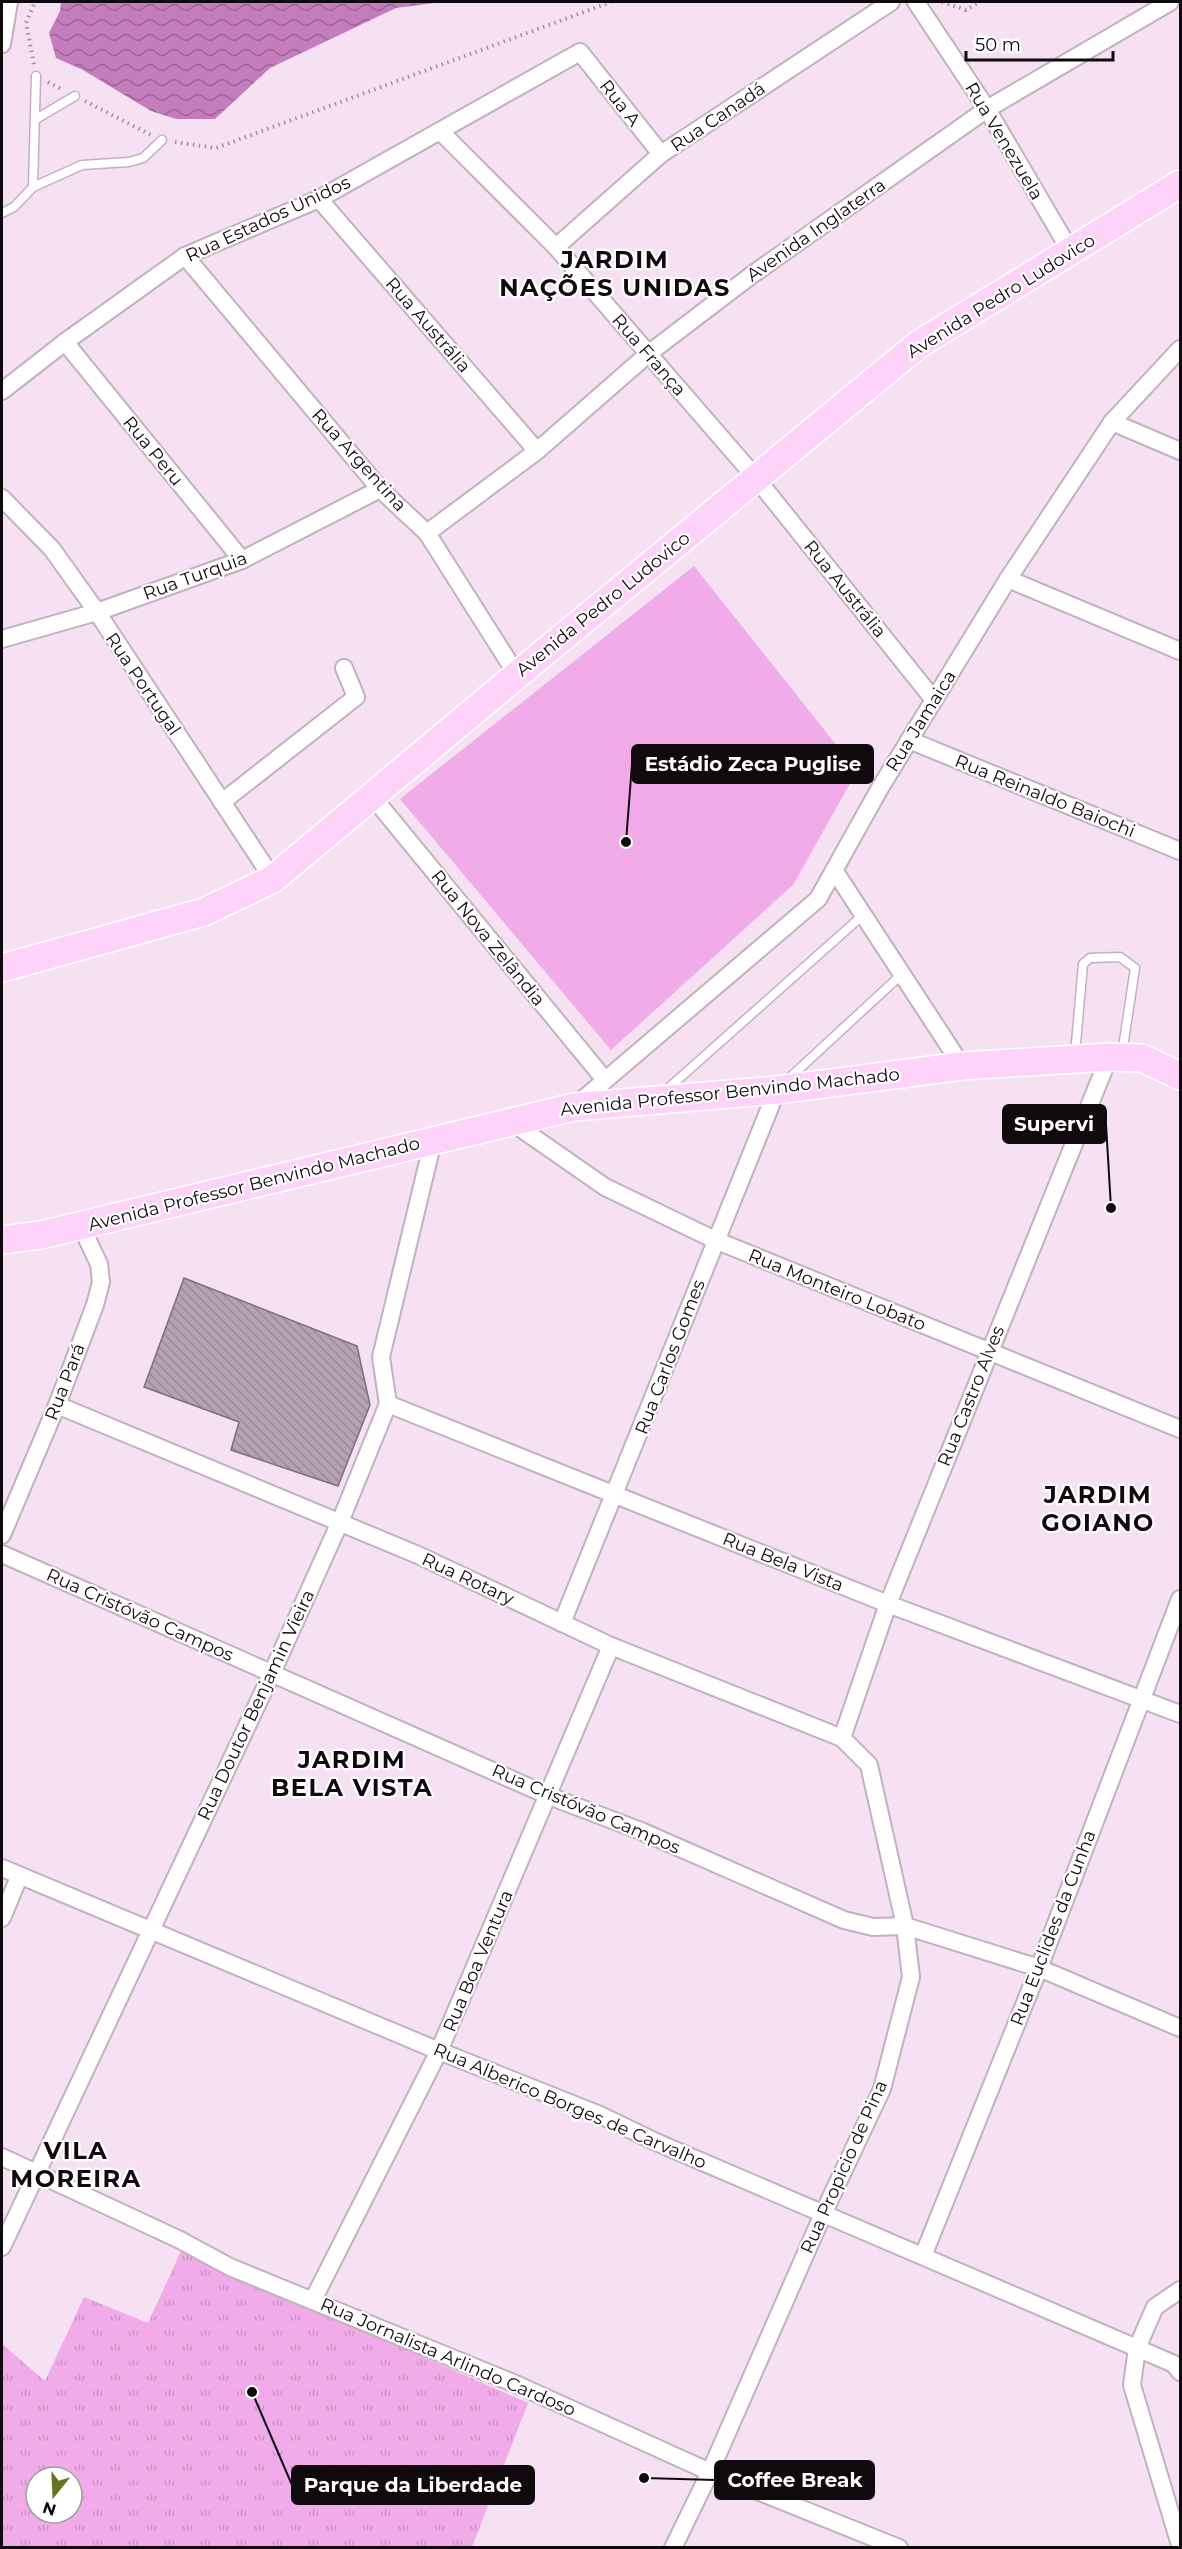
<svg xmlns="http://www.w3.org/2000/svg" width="1182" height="2549" font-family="Montserrat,sans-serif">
  <defs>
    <pattern id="grass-tufts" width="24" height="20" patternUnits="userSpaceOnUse" patternTransform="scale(1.5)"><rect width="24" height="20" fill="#f1abe8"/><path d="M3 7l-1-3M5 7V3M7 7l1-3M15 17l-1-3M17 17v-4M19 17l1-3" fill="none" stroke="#ce92c6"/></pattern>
    <pattern id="water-waves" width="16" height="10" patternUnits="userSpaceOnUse" patternTransform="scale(1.5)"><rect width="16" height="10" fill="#c47cbc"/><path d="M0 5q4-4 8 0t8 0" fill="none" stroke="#9e6497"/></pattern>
    <pattern id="building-back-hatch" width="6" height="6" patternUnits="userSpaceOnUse" patternTransform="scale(1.5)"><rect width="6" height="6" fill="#b4a1b1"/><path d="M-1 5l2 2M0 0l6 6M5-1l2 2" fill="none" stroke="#9a8997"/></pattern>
  </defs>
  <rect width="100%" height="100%" fill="#f5e1f2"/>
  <path fill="url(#grass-tufts)" fill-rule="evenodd" d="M181 2251 528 2403 472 2547H2V2344L45 2381 84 2297 148 2323ZM36 2477H72V2513H36Z"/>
  <polygon fill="#f1abe8" points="694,566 857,771 793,885 611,1050 400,799"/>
  <polygon fill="url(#water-waves)" points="61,2 442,2 396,8 270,68 215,119 176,119 151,111 83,70 56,58 49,33 60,11"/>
  <polygon fill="url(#building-back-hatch)" stroke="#7f6d7c" stroke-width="1.5" points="184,1278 357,1346 370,1405 338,1486 231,1450 239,1422 144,1387"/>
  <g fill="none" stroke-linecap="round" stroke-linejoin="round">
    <g stroke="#c3b0c0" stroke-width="11">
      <g id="lane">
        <polyline points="36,119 75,96"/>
        <polyline points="33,187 82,165 129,162 143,158 162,140"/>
        <polyline points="2,213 14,207 33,187 36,76"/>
        <polyline points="1075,1055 1083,964 1090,958 1120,957 1135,968 1122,1054"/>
        <polyline points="785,1082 902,974"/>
        <polyline points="664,1092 863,915"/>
      </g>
    </g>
    <g stroke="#c3b0c0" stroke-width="20">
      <g id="street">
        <polyline points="916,2 987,109 1071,252"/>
        <polyline points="2,44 9,2"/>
        <polyline points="440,131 556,247 756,478 934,700"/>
        <polyline points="319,199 537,451"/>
        <polyline points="556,247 661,154 891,2"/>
        <polyline points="185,256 380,489 427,533 517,675"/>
        <polyline points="65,342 242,560"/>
        <polyline points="2,391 65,342 185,256 319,199 580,52 661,154"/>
        <polyline points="1112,422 1180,451"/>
        <polyline points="2,498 52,549 97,612 273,879"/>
        <polyline points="427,533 537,451 648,354 753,274 987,109 1170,2"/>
        <polyline points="1008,579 1180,651"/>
        <polyline points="2,639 97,612 242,560 380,489"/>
        <polyline points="909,740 1180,851"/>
        <polyline points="372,796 605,1080"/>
        <polyline points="222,802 356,697 344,668"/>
        <polyline points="834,870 962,1066"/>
        <polyline points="575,1106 818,899 880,788 1008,579 1112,422 1180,349"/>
        <polyline points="510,1121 605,1187 715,1240 1180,1429"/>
        <polyline points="388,1404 888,1604 1180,1714"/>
        <polyline points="57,1405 418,1555 611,1646 842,1738 869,1765 905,1926 911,1977 882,2089 823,2214 710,2472 673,2548"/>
        <polyline points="2,1535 57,1405 95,1305 101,1282 99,1264 81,1226"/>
        <polyline points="2,1554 549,1796 641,1831 844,1920 873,1927 905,1926 1039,1968 1180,2028"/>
        <polyline points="562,1623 777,1090"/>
        <polyline points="842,1738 888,1604 1109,1057"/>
        <polyline points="2,1868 439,2051 600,2115 656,2142 1174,2364 1180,2372"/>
        <polyline points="2,1918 19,1877"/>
        <polyline points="2,2157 180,2240 230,2267 518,2385 710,2472 899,2548"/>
        <polyline points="2,2247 272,1673 340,1522 388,1404 381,1357 433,1141"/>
        <polyline points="923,2256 1039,1968 1180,1599"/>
        <polyline points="1180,2290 1155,2307 1137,2348 1132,2385 1180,2545"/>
        <polyline points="313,2300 439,2051 611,1646"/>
      </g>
    </g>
    <g stroke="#fff" stroke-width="30">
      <g id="primary">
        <polyline points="2,968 204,912 273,879 517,675 919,344 1180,184"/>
        <polyline points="2,1240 41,1235 574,1107 777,1090 962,1066 1109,1057 1142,1058 1180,1076"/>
      </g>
    </g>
    <g stroke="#a0919d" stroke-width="4" stroke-dasharray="1.5 4.5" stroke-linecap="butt">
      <polyline points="942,2 966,10 979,2"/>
      <polyline points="34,64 26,23 35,2"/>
      <polyline points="48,82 63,90"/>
      <polyline points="85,101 151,135"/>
      <polyline points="175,142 216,148 611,2"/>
    </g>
    <use href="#lane" stroke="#fff" stroke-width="8"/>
    <use href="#street" stroke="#fff" stroke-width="16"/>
    <use href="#primary" stroke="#fed3f9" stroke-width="27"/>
  </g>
  <g text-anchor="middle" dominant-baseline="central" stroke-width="4.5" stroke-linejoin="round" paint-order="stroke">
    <g font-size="18" fill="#100a0f" stroke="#fff">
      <text transform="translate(620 103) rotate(52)">Rua A</text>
      <text transform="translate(718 117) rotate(-34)">Rua Canadá</text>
      <text transform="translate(1004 141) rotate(59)">Rua Venezuela</text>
      <text transform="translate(268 219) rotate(-25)">Rua Estados Unidos</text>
      <text transform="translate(816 230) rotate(-35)">Avenida Inglaterra</text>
      <text transform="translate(1001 296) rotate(-32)">Avenida Pedro Ludovico</text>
      <text transform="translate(428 325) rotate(49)">Rua Austrália</text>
      <text transform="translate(649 355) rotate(49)">Rua França</text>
      <text transform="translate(153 451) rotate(51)">Rua Peru</text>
      <text transform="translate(359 460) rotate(48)">Rua Argentina</text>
      <text transform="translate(195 576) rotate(-20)">Rua Turquia</text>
      <text transform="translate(845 589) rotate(51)">Rua Austrália</text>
      <text transform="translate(603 604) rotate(-39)">Avenida Pedro Ludovico</text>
      <text transform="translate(143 684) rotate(56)">Rua Portugal</text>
      <text transform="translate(921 721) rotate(-58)">Rua Jamaica</text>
      <text transform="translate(1045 796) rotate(22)">Rua Reinaldo Baiochi</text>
      <text transform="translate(488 938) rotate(51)">Rua Nova Zelândia</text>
      <text transform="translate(730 1092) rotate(-6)">Avenida Professor Benvindo Machado</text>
      <text transform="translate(254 1184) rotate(-14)">Avenida Professor Benvindo Machado</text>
      <text transform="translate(837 1290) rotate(22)">Rua Monteiro Lobato</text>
      <text transform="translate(670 1357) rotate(-69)">Rua Carlos Gomes</text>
      <text transform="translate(65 1382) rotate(-69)">Rua Pará</text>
      <text transform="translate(971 1396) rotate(-68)">Rua Castro Alves</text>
      <text transform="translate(783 1562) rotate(22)">Rua Bela Vista</text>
      <text transform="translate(468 1579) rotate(25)">Rua Rotary</text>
      <text transform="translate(140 1615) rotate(24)">Rua Cristóvão Campos</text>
      <text transform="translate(256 1705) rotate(-65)">Rua Doutor Benjamin Vieira</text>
      <text transform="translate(586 1809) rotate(23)">Rua Cristóvão Campos</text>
      <text transform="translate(1053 1928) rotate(-69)">Rua Euclides da Cunha</text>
      <text transform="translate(478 1961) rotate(-67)">Rua Boa Ventura</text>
      <text transform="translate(570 2106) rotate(23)">Rua Alberico Borges de Carvalho</text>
      <text transform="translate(844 2167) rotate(-66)">Rua Propicio de Pina</text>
      <text transform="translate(448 2357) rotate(23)">Rua Jornalista Arlindo Cardoso</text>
    </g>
    <g font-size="24" font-weight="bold" letter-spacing="1.5" fill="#100a0f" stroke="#fff">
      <text x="615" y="259">JARDIM<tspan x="615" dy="28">NAÇÕES UNIDAS</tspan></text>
      <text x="1098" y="1494">JARDIM<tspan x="1098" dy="28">GOIANO</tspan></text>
      <text x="352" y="1759">JARDIM<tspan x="352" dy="28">BELA VISTA</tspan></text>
      <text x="76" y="2150">VILA<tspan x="76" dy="28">MOREIRA</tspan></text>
    </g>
  </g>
  <path fill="none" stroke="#100a0f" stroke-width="2" d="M626 842L632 764M1111 1208L1106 1124M644 2478L715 2480M252 2392L292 2485"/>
  <g fill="#100a0f" stroke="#fff" stroke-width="2">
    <circle cx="626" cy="842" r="6"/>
    <circle cx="1111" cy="1208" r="6"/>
    <circle cx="644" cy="2478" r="6"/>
    <circle cx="252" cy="2392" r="6"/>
  </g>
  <g fill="#100a0f" stroke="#100a0f" stroke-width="2">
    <rect x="632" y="745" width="241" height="38" rx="6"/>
    <rect x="1003" y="1105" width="103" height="38" rx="6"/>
    <rect x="715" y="2461" width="159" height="38" rx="6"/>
    <rect x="292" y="2466" width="242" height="38" rx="6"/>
  </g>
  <g font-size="20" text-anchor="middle" font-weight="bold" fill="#fff">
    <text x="753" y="771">Estádio Zeca Puglise</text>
    <text x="1054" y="1131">Supervi</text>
    <text x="795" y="2487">Coffee Break</text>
    <text x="413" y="2492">Parque da Liberdade</text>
  </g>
  <rect width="1182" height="2549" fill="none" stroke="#100a0f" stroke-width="6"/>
  <g transform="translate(54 2495) rotate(198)"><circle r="28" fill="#ffffff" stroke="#9f9d9f" stroke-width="1.5"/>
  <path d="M0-4.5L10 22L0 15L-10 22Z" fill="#637523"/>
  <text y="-9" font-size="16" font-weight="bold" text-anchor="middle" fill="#100a0f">N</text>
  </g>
  <path d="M966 51v9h147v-9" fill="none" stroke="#100a0f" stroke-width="3"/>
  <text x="975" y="51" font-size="18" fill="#100a0f" stroke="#ffffff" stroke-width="4.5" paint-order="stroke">50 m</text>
</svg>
